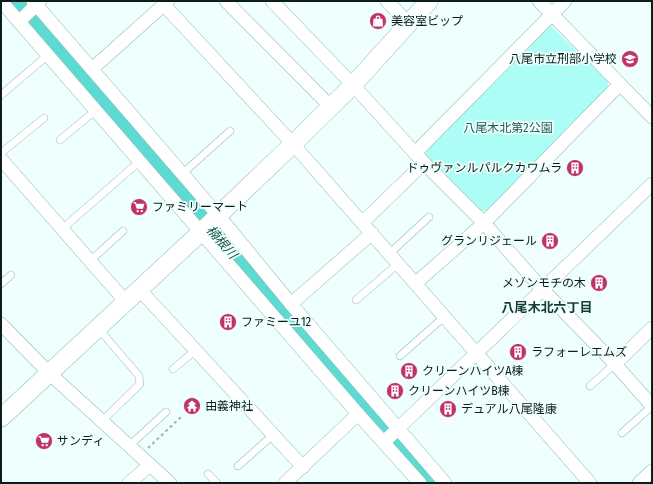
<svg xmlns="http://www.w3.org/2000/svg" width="653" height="484" font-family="'Fira Sans Condensed','Noto Sans JP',sans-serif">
  <rect width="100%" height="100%" fill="#eefffd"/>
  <polygon fill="#acfdf6" points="549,24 608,82 608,88 487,211 481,211 425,155 428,148"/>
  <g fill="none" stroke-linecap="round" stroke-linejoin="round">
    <polyline stroke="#5ddbd2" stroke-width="22" points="14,1 61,59 229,247 431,483"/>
    <g stroke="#91bbb6" stroke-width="8">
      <g id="lane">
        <polyline points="1,95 48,55"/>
        <polyline points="60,140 96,110"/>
        <polyline points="1,153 44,118"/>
        <polyline points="182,174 230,131"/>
        <polyline points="62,229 140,161"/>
        <polyline points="390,253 429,217"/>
        <polyline points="90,261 123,231"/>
        <polyline points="1,284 11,275"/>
        <polyline points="356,300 399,263"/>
        <polyline points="98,328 139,376 140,384 102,421"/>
        <polyline points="400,356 445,316"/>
        <polyline points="173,369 196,350"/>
        <polyline points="590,386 615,364"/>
        <polyline points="622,433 652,406"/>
        <polyline points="129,446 166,412"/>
        <polyline points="238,466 273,435"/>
        <polyline points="208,474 217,483"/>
      </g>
    </g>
    <g stroke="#91bbb6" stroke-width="14">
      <g id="street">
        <polyline points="1,1 358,414 420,483"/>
        <polyline points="33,1 218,215 291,304 445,483"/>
        <polyline points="226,1 330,106"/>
        <polyline points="272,1 353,85 424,163 484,223 543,290 615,364 652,406"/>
        <polyline points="387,1 408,23"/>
        <polyline points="539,1 652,117"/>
        <polyline points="164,5 293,144 590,483"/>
        <polyline points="19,22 40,1"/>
        <polyline points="92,69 168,1"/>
        <polyline points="415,153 565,1"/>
        <polyline points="1,159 126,302"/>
        <polyline points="363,222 424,163"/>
        <polyline points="416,283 484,223 619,85"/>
        <polyline points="139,289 303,467"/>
        <polyline points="291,304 372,233"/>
        <polyline points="1,324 49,373 170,483"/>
        <polyline points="615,364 652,328"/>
        <polyline points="384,442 652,184"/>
        <polyline points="129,483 150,465"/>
        <polyline points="285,483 358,414"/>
        <polyline points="639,483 652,471"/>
      </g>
    </g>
    <g stroke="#91bbb6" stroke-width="19">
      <polyline id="secondary" points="1,418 201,232 293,144 353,85 429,1"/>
    </g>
    <polyline stroke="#a1b2b0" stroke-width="2" stroke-dasharray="3 3" stroke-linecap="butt" points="148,448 182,416"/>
    <use href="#lane" stroke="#fff" stroke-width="7"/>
    <use href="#street" stroke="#fff" stroke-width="13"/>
    <use href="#secondary" stroke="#fff" stroke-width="18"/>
  </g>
  <defs>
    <g id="shop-disc" transform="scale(0.9)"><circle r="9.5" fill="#c03367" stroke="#eefffd"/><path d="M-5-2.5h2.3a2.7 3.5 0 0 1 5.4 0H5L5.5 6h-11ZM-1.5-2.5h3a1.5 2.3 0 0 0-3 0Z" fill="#fff"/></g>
    <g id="school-disc" transform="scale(0.9)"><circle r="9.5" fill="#c03367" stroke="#eefffd"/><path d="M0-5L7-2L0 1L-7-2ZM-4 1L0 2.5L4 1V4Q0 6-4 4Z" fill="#fff"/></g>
    <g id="building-disc" transform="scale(0.9)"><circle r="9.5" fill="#c03367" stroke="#eefffd"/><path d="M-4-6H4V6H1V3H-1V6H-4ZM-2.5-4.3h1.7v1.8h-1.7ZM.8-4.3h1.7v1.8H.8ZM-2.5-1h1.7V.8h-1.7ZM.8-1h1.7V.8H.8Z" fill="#fff"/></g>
    <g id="supermarket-disc" transform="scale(0.9)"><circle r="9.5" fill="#c03367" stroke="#eefffd"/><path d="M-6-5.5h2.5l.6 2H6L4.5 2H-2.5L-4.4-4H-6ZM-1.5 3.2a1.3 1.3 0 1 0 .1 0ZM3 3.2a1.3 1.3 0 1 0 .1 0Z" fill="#fff"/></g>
    <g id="temple-disc" transform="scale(0.9)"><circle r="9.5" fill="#c03367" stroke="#eefffd"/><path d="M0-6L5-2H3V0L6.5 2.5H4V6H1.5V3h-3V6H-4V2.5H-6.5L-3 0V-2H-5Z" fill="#fff"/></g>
  </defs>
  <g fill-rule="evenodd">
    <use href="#shop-disc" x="378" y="21"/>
    <use href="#school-disc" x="630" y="59"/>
    <use href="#building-disc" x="575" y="168"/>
    <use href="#supermarket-disc" x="139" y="207"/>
    <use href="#building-disc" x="550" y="241"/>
    <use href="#building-disc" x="599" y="283"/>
    <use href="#building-disc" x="228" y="322"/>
    <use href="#building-disc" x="518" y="352"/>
    <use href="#building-disc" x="409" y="371"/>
    <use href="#building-disc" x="395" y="391"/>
    <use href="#temple-disc" x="192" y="406"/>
    <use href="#building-disc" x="448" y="409"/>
    <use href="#supermarket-disc" x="44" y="441"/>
  </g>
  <g text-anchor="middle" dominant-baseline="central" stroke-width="3.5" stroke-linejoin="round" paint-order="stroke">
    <g font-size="12" fill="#0d1d1c" stroke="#eefffd" text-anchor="start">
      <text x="391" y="21">美容室ビップ</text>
      <text x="617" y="59" text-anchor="end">八尾市立刑部小学校</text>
      <text x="562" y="168" text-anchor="end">ドゥヴァンルパルクカワムラ</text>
      <text x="152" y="207">ファミリーマート</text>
      <text x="537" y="241" text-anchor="end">グランリジェール</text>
      <text x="586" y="283" text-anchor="end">メゾンモチの木</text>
      <text x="241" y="322">ファミーユ12</text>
      <text x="531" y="352">ラフォーレエムズ</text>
      <text x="422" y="371">クリーンハイツA棟</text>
      <text x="408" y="391">クリーンハイツB棟</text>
      <text x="205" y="406">由義神社</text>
      <text x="461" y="409">デュアル八尾隆康</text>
      <text x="57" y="441">サンディ</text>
    </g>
    <g font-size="12" fill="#255a56" stroke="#eefffd">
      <text x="508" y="128">八尾木北第2公園</text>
    </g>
    <g font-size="13" font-style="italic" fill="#164d4a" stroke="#eefffd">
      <text transform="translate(222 242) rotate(49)">楠根川</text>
    </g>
    <g font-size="13" font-weight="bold" fill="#123a37" stroke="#eefffd">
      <text x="547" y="307">八尾木北六丁目</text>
    </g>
  </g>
  <rect width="653" height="484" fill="none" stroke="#0d1d1c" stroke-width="4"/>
</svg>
